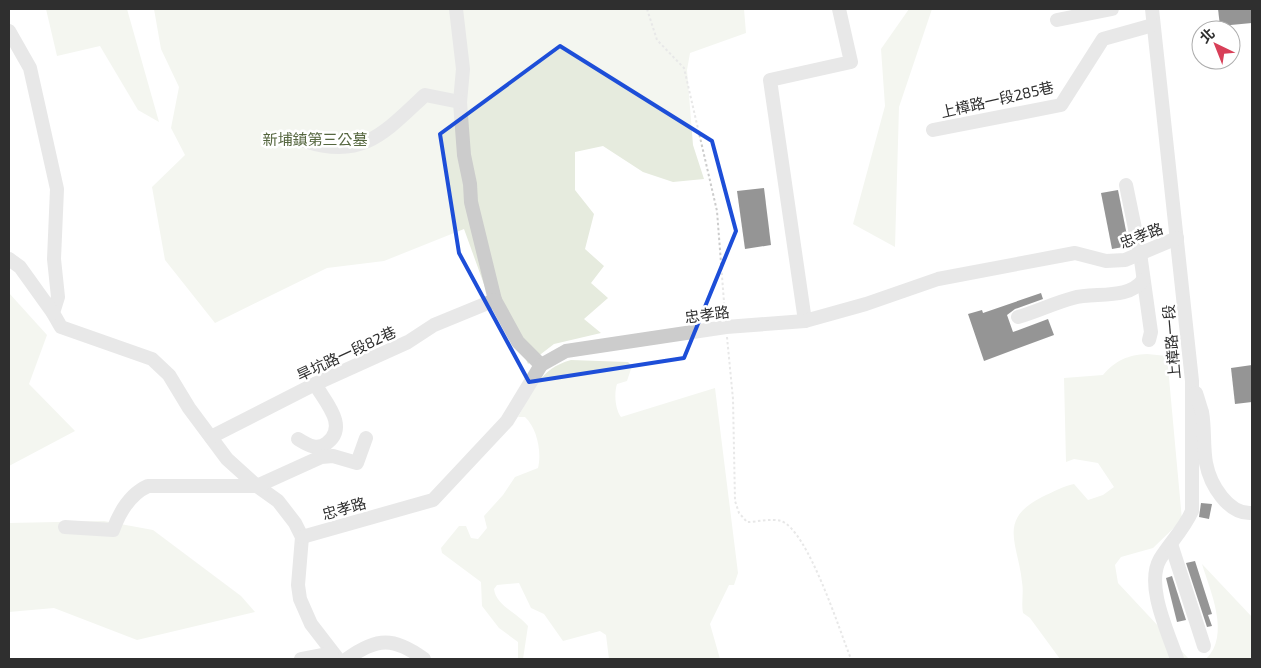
<svg xmlns="http://www.w3.org/2000/svg" width="1261" height="668" font-family="'Exo 2','Noto Sans TC',sans-serif">
  <rect width="100%" height="100%" fill="#fff"/>
  <g fill="#e6ebde">
    <polygon points="46,9 127,9 159,122 138,110 100,46 57,56"/>
    <polygon points="154,9 744,9 746,33 690,53 687,70 693,145 704,179 673,182 643,172 603,146 575,152 575,190 594,214 585,249 604,266 591,283 608,298 584,319 601,333 554,344 528,364 521,348 490,301 464,229 384,261 327,268 215,323 165,260 152,187 185,155 171,128 179,87 161,49"/>
    <polygon points="909,9 932,9 899,107 895,247 853,224 885,106 881,49"/>
    <polygon points="9,293 47,335 29,384 75,431 9,466"/>
    <path d="M1147 354 1167 356 1182 520 1153 548 1121 557 1115 565 1118 583 1189 659H1060L1030 618 1023 613C1021 602 1024 593 1022 582 1018 543 997 520 1042 497 1053 492 1063 486 1074 484L1088 500 1103 495 1114 487 1098 463 1074 459 1066 462 1064 378 1103 375C1116 360 1128 355 1147 354Z"/>
    <path d="M571 360 628 362 632 366 627 381 617 384C614 393 615 409 621 417L715 388 738 573 734 585H729L710 624 720 659H609L606 635 600 631 563 641 544 614 531 608 519 583 497 585 494 589C496 606 518 613 528 626L523 659H518V642L499 628 482 606 481 582 442 553 441 548 459 526H466L471 538 478 539 487 528 484 516 503 495 515 477 538 468C542 452 537 428 525 417H518C533 391 539 369 571 360Z"/>
    <polygon points="104,521 153,530 241,596 255,612 137,640 54,608 9,612 9,523"/>
    <path d="M1202 564 1252 617V659H1206C1231 635 1210 591 1202 564Z"/>
  </g>
  <g fill="#161616">
    <polygon points="1218,9 1252,9 1252,23 1220,26"/>
    <polygon points="764,188 771,245 745,249 737,191"/>
    <polygon points="1118,190 1129,246 1112,249 1101,193"/>
    <polygon points="1041,293 1043,299 1015,309 1007,315 1013,332 1048,319 1054,335 984,361 968,314 982,310 983,313"/>
    <polygon points="1252,365 1252,402 1235,404 1231,368"/>
    <polygon points="1201,503 1212,504 1209,519 1199,517"/>
    <polygon points="1195,561 1212,614 1208,615 1212,626 1207,627 1186,563"/>
    <polygon points="1172,576 1186,620 1177,622 1166,578"/>
  </g>
  <g fill="none" stroke-linecap="round" stroke-linejoin="round">
    <g stroke="#ccc" stroke-width="2" stroke-dasharray="2.5 2.5" stroke-linecap="butt">
      <polyline points="647,9 657,40 684,68 717,211 725,315"/>
      <path d="M727 337 733 399 735 501 739 513 747 522C757 522 772 518 781 521 808 530 840 632 851 659"/>
    </g>
    <g stroke="#ccc" stroke-width="14">
      <polyline points="456,9 463,69 460,102 464,155 470,184 471,202 495,300 518,342 541,365"/>
      <path d="M1152 9 1192 381V511C1184 529 1170 543 1160 559 1145 585 1168 632 1177 659"/>
      <polyline points="1057,20 1112,9"/>
      <polyline points="9,31 30,68 57,189 54,259 58,297 53,313 61,327 152,359 169,375 189,408 227,459 257,486 278,501 295,523 302,537 298,585 300,599 311,624 338,659"/>
      <polyline points="933,130 1061,105 1103,39 1153,25"/>
      <path d="M305 141C363 160 385 132 425 95L460 102"/>
      <polyline points="1126,185 1140,253 1151,332 1149,340"/>
      <polyline points="9,259 20,267 53,313"/>
      <path d="M1018 317C1036 312 1054 303 1073 298 1094 292 1129 300 1143 280"/>
      <polyline points="805,321 770,80 851,62 839,9"/>
      <path d="M1196 393C1198 399 1200 406 1202 412 1205 428 1203 446 1206 463 1210 484 1228 515 1252 513"/>
      <polyline points="211,437 315,384 408,342 434,325 495,300"/>
      <path d="M298 439C308 445 317 451 327 443 349 426 325 402 315 384"/>
      <path d="M65 527 113 530C120 511 130 494 148 486H257L321 457 333 456 357 463 366 438"/>
      <polyline points="302,537 433,500 507,421 541,365 566,351 726,327 805,321 866,304 938,279 1075,253 1106,261 1125,260 1177,238"/>
      <polyline points="1171,544 1204,646"/>
      <polyline points="301,659 332,653"/>
      <path d="M347 659C377 637 394 637 424 659"/>
    </g>
  </g>
  <path d="M0 0H1261V668H0ZM560 46 712 141 736 231 684 358 529 382 459 253 440 134Z" fill="#fff" fill-opacity=".55" fill-rule="evenodd"/>
  <path fill="none" stroke="#1d4ed8" stroke-width="4" stroke-linejoin="round" d="M560 46 712 141 736 231 684 358 529 382 459 253 440 134Z"/>
  <g text-anchor="middle" dominant-baseline="central" stroke-width="5" stroke-linejoin="round" paint-order="stroke">
    <g font-size="15" fill="#2f2f2f" stroke="#fff">
      <text transform="translate(997 99) rotate(-13)">上樟路一段285巷</text>
      <text transform="translate(1141 235) rotate(-21)">忠孝路</text>
      <text transform="translate(707 314) rotate(-8)">忠孝路</text>
      <text transform="translate(1171 342) rotate(-95)">上樟路一段</text>
      <text transform="translate(346 353) rotate(-25)">旱坑路一段82巷</text>
      <text transform="translate(344 508) rotate(-16)">忠孝路</text>
    </g>
    <g font-size="15" fill="#566740" stroke="#fff">
      <text x="315" y="139">新埔鎮第三公墓</text>
    </g>
  </g>
  <rect width="1261" height="668" fill="none" stroke="#2f2f2f" stroke-width="20"/>
  <g transform="translate(1216 45) rotate(317)"><circle r="24" fill="#ffffff" stroke="#acacac"/>
  <path d="M0-4L9 19L0 12L-9 19Z" fill="#d83f58"/>
  <text y="-8" font-size="14" font-weight="bold" text-anchor="middle" fill="#2f2f2f">北</text>
  </g>
</svg>
